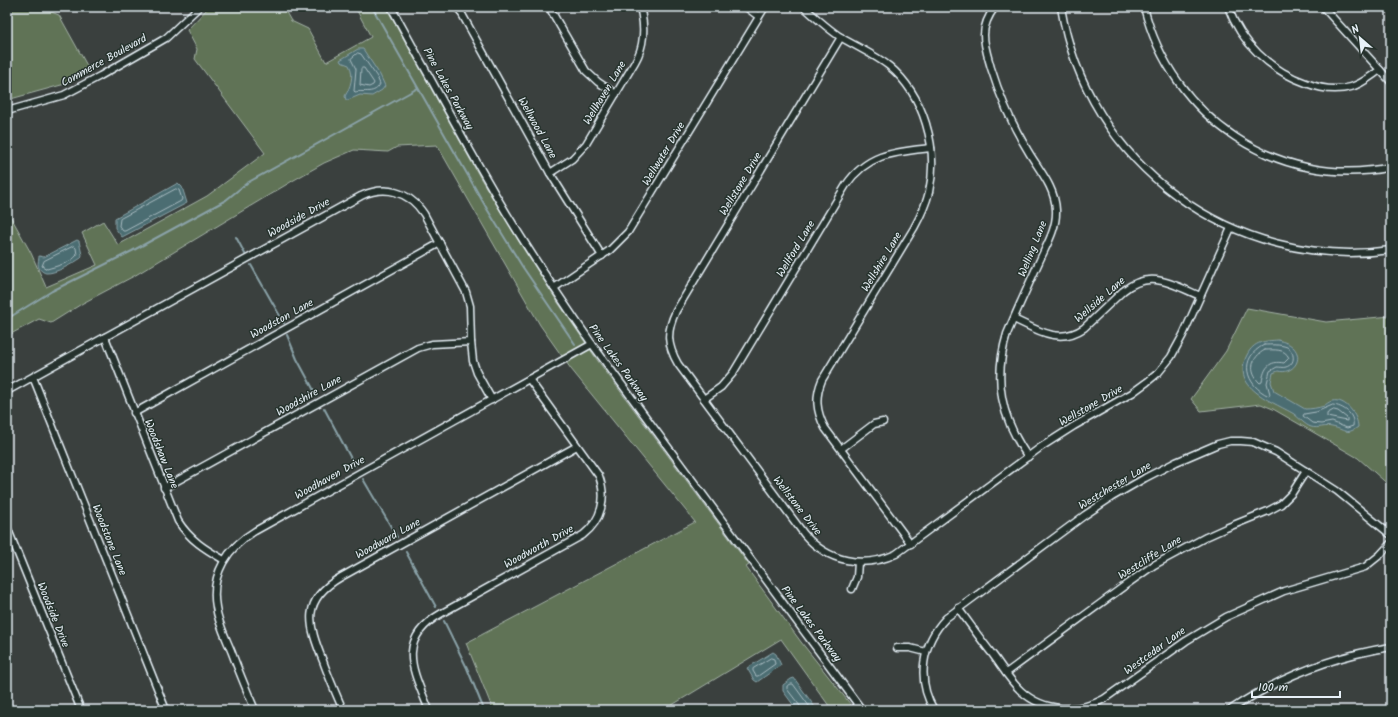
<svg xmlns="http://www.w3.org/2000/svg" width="1398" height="717" font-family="Kalam,sans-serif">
  <rect width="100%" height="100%" fill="#3a403e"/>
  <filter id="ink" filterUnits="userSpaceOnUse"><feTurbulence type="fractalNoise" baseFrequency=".025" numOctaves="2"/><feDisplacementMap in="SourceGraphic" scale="8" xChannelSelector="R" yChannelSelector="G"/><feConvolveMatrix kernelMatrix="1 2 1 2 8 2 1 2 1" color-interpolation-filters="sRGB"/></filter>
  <g filter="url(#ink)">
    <g fill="#607356" stroke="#a4b2a7">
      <polygon points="7,7 46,7 49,11 59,15 90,71 65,84 7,100"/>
      <polygon points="209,7 283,7 291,21 308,29 326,62 371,37 355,7 386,7 481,179 526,253 557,301 598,361 749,565 746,567 801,642 855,710 832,710 781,639 664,710 493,710 466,643 695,522 571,369 540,325 437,145 397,147 388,152 354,150 324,163 294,180 134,276 83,303 51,323 39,319 7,336 7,243 9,242 7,237 7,210 31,253 46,287 97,265 82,233 103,221 118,245 207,196 265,153 195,59 197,49 187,30"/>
      <polygon points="1247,308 1326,322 1391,316 1391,487 1358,458 1273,409 1261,404 1201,411 1191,399 1226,351"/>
    </g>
    <g fill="#4b6d72" stroke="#8aa2a8">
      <path d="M358 49H363L380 75 385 86 382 90 372 96 360 95 348 100H346L345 96C350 88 355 75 349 65L341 62 340 60Z"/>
      <polygon points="178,183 182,187 187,203 122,237 115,228 115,218"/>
      <path d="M77 240 79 241 82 255 81 258C74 263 55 274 46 273 44 273 40 270 39 268 37 264 39 260 39 256L44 257Z"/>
      <path d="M1278 340C1284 342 1289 343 1293 347 1305 359 1292 375 1278 371L1273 373 1271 382 1274 391 1305 409C1311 409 1318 408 1324 406 1326 404 1329 402 1332 401 1346 398 1358 416 1358 427 1346 436 1344 429 1332 427 1325 425 1318 429 1311 427 1305 425 1299 418 1294 414 1272 401 1230 388 1247 355 1254 341 1265 341 1278 340Z"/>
      <polygon points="773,652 776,654 781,665 757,682 754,680 747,668"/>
      <polygon points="794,678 817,710 797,710 783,691 783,685 791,679"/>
    </g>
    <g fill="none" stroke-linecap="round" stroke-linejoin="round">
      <g stroke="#a9bcc2" stroke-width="1">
        <path d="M358 53 361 54 377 77 380 84C375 95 364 90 355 92L354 91 356 69 351 59Z"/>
        <polygon points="362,68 364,68 374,83 373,85 369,87 360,85 361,69"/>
        <polygon points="176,189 179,190 182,199 181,201 125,231 123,231 119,226 120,219"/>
        <path d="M74 246 76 248 77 255C71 263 57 266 47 269L42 266 44 261Z"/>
        <path d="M1264 345C1272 345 1279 344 1287 347 1295 352 1296 364 1286 367 1283 368 1280 367 1277 367L1270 371 1267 383 1270 394 1269 396C1245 385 1238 358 1264 345Z"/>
        <path d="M1265 350C1274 350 1285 348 1289 358L1284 363C1269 360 1264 368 1262 382L1260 383C1248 372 1251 357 1265 350Z"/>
        <path d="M1333 405C1343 406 1355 414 1353 426L1347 428 1332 422 1321 424 1312 423 1303 416 1304 414 1316 412Z"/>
        <polygon points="1334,410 1338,411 1347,418 1347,421 1327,417 1327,414"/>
        <polygon points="771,658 774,659 775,664 758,676 756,676 753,671 753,669"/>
        <polyline points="800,710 800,706 787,689 787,686 791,684 793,684 812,710"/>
      </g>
      <g stroke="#8aa2a8" stroke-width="2">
        <polyline points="372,7 487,209 522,266 575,344"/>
        <polyline points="236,237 245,254"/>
        <polyline points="251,265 284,323"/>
        <polyline points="7,319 52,291 132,251 226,200 247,183 418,88"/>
        <polyline points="287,335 297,359 317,396"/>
        <polyline points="324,408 355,466"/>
        <polyline points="363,479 397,537"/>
        <polyline points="406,552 436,607"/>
        <polyline points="444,621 467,668 484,710"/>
      </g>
      <g stroke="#e8f1f8" stroke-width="9">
        <g id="minor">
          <path d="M391 7C424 66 456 127 490 185 521 240 556 292 592 344L862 710"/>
          <polyline points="458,7 550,173 602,256"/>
          <polyline points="549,7 586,71 598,82 616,94"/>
          <polyline points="746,7 758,16"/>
          <path d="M804 7C816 18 828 29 842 38 857 47 875 55 889 66 924 95 939 148 929 192 926 205 920 217 914 228L822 380C815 397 816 411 825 428L911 544"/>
          <path d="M995 7C989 15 984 25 984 35 984 46 988 57 991 68 1000 97 1012 125 1028 151 1039 170 1055 187 1056 210 1057 229 1046 246 1039 262 1028 286 1017 310 1007 334 993 380 1001 418 1028 457"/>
          <path d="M1061 7C1086 164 1234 272 1391 250"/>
          <path d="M1144 7C1171 117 1279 191 1391 167"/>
          <path d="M1228 7C1241 43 1270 70 1306 83 1321 89 1336 91 1351 87 1362 84 1371 76 1380 70"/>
          <polyline points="1323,7 1391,82"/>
          <path d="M841 37 676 311C666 332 667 345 678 364L804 534C828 562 863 569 896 554L1041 447 1074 426 1132 393 1147 382 1158 373 1171 357 1183 335 1231 228"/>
          <polyline points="7,111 64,95 100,76 166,38 199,7"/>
          <path d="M550 173 572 159 586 144 635 62C645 45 645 26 640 7"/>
          <polyline points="554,288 610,250 628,232 765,7"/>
          <path d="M1014 319C1037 330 1059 345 1084 328L1123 291C1150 269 1172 284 1200 296"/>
          <path d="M105 337 178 521C190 540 205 549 224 560"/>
          <polyline points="33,377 166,710"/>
          <path d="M7 391 361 196C385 185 409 191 424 214L466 292 470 306 471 342 473 361 477 373 492 400"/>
          <path d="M704 399 721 387 733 373 846 185C868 153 895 152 931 148"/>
          <polyline points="134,413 440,243"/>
          <polyline points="841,449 874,424 883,422"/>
          <polyline points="164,488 418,348 432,344 471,342"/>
          <polyline points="7,527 81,710"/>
          <polyline points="852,589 857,577 858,562"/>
          <path d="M958 608C970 624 981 640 993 655 1002 667 1010 681 1021 691 1044 712 1078 713 1104 699L1186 641 1226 617 1284 591 1365 567 1380 555 1391 543"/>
          <polyline points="897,648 910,648 926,652"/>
          <polyline points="1006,673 1127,584 1154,565 1206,537 1226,528 1268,511 1281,504 1292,493 1306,471"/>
          <path d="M255 710C247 691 239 672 232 653 226 638 218 623 216 607 210 574 228 547 255 531L592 344"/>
          <path d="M343 710C336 694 329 678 323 661 308 624 301 600 341 577L577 446"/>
          <path d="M429 710C413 670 395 640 442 613L583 535C602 520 607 498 599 476L529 379"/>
          <path d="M934 710C916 680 922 643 946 618L1085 515 1112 497 1145 478 1176 462 1218 444 1230 441H1241L1253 442 1276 452 1337 491 1391 535"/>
          <path d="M1230 710C1278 678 1333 656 1391 647"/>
        </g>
      </g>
      <use href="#minor" stroke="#26332d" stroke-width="6"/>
    </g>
  </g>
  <g text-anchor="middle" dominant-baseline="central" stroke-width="3" stroke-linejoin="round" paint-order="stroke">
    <g font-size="11" fill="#e8f1f8" stroke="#26332d">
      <text transform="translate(104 61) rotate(-29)">Commerce Boulevard</text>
      <text transform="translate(448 89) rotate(61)">Pine Lakes Parkway</text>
      <text transform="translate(605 93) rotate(-59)">Wellhaven Lane</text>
      <text transform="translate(537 128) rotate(61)">Wellwood Lane</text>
      <text transform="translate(664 154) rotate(-59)">Wellwater Drive</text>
      <text transform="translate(741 184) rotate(-59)">Wellstone Drive</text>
      <text transform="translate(299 218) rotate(-29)">Woodside Drive</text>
      <text transform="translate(796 249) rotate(-59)">Wellford Lane</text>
      <text transform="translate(1033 249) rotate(-68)">Welling Lane</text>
      <text transform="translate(882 262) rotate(-59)">Wellshire Lane</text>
      <text transform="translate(1100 300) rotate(-41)">Wellside Lane</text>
      <text transform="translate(282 319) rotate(-29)">Woodston Lane</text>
      <text transform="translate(618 363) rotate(54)">Pine Lakes Parkway</text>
      <text transform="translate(309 396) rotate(-29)">Woodshire Lane</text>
      <text transform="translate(1091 406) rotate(-30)">Wellstone Drive</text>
      <text transform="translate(161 454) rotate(68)">Woodshaw Lane</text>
      <text transform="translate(330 478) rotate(-29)">Woodhaven Drive</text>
      <text transform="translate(1115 486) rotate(-31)">Westchester Lane</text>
      <text transform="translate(797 506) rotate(52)">Wellstone Drive</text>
      <text transform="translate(388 539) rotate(-29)">Woodward Lane</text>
      <text transform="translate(109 540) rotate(68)">Woodstone Lane</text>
      <text transform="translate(539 547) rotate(-29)">Woodworth Drive</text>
      <text transform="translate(1150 558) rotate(-32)">Westcliffe Lane</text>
      <text transform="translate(53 615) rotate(68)">Woodside Drive</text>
      <text transform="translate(811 624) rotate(53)">Pine Lakes Parkway</text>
      <text transform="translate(1155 651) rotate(-36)">Westcedar Lane</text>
    </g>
  </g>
  <rect width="1398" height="717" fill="none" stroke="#26332d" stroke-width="24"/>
  <rect x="12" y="12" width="1374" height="693" fill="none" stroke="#e8f1f8" stroke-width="1.5" filter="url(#ink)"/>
  <g transform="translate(1360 38) rotate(332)" stroke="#26332d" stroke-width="3" paint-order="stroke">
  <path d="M0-3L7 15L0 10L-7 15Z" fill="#e8f1f8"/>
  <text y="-6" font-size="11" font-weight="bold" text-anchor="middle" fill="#e8f1f8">N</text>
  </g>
  <path d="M1252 691v6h88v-6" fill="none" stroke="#e8f1f8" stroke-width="2"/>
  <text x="1258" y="691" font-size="12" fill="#e8f1f8" stroke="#26332d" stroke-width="3" paint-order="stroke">100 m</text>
</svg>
